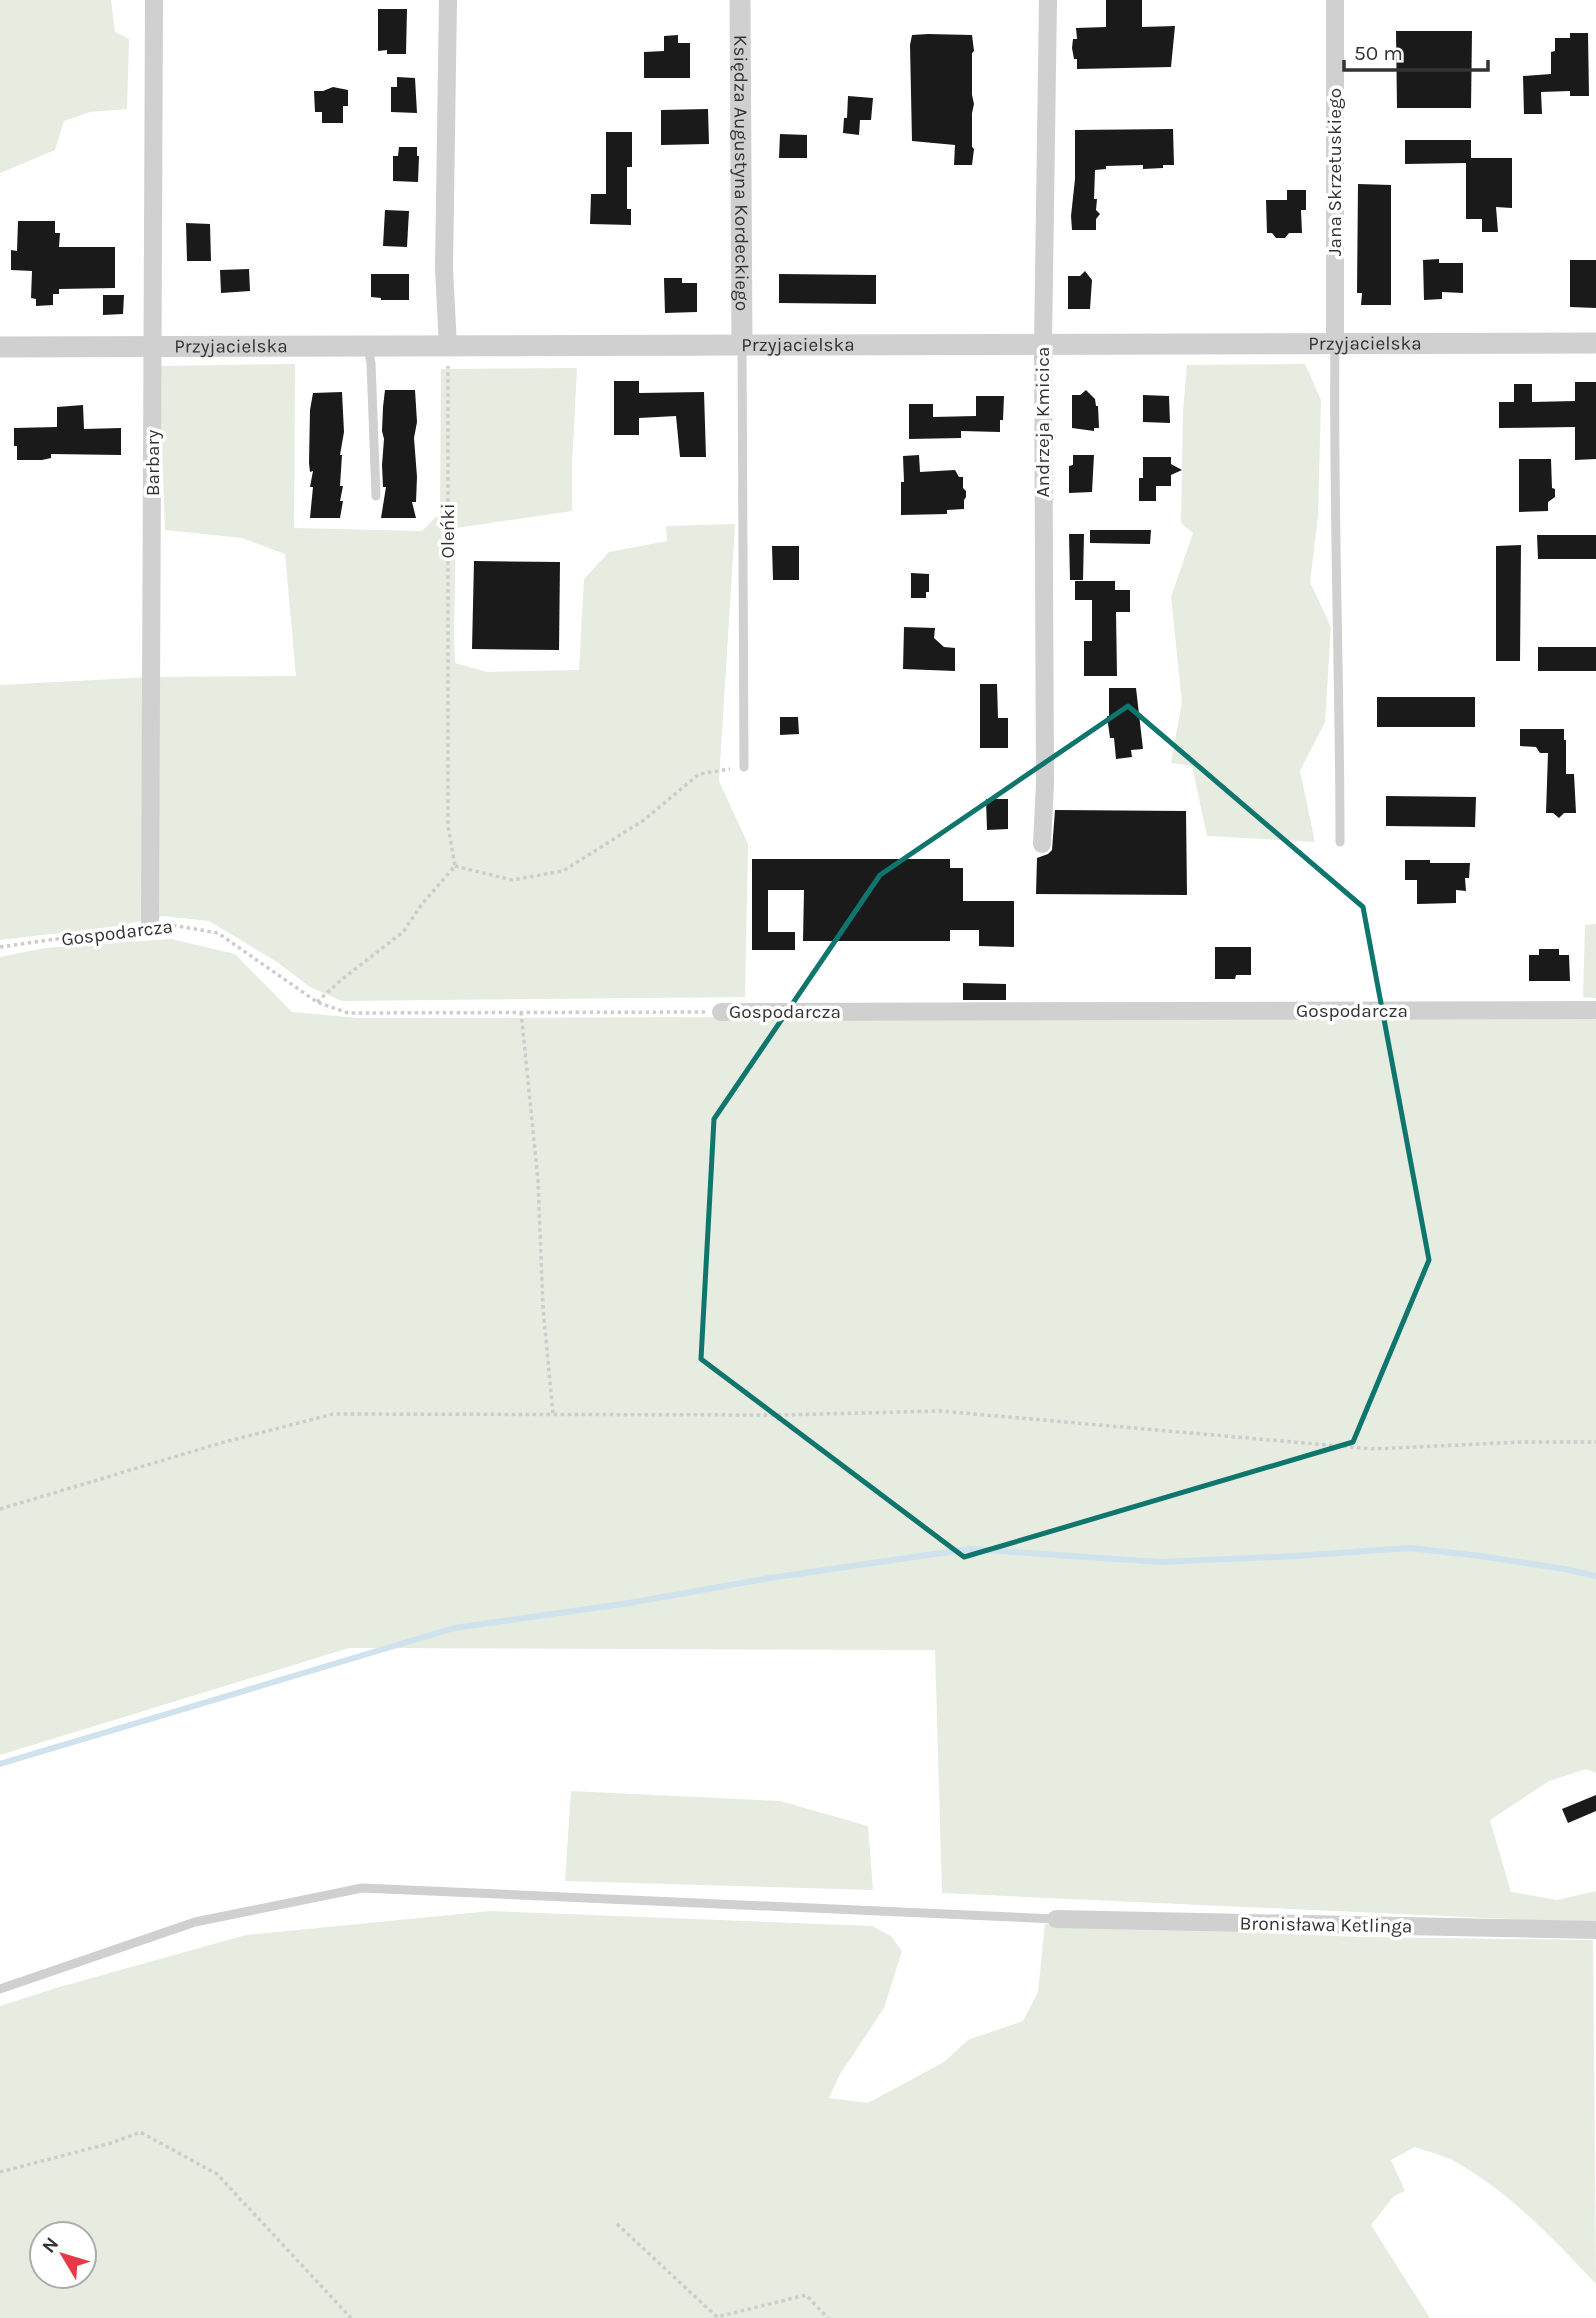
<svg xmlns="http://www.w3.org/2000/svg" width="1596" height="2318" font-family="Karla,sans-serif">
  <rect width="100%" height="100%" fill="#fff"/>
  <g fill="#e6ecdf" fill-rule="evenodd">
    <polygon points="0,0 111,0 115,32 129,39 127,109 90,112 64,121 55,150 0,173"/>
    <polygon points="295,364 294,528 422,531 440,513 441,369 577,368 572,465 572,511 456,528 454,634 455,663 487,672 579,670 584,579 609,552 667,541 666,526 735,524 719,781 748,844 745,997 342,1001 310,987 277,962 209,921 163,916 118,926 0,940 0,685 152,677 296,676 285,554 242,538 165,530 159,366"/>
    <polygon points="1305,364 1321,400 1318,516 1310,582 1331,627 1325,722 1300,771 1315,842 1207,836 1192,766 1171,763 1182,702 1171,597 1193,533 1181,523 1183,411 1187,365"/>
    <polygon points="1596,924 1596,998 1583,997 1585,925"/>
    <polygon points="171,939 235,954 292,1012 359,1018 1596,1015 1596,1773 1586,1769 1549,1781 1490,1820 1511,1892 1557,1900 1596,1891 1596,1923 942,1893 935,1650 349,1648 0,1755 0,957 45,948"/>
    <polygon points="571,1791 780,1801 868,1826 873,1890 565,1881"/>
    <path d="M491 1911 872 1926 891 1936 902 1951 884 2008 839 2076 829 2098 868 2103 944 2062 968 2040 1023 2021 1038 1992 1045 1924 1361 1937 1593 1940 1596 2284C1554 2239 1510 2193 1456 2162 1444 2155 1428 2152 1415 2147L1391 2160 1405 2191 1394 2196 1371 2225 1430 2318H0V2006L56 1988 246 1935ZM42 2234H84V2276H42Z"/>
  </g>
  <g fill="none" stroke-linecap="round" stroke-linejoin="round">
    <polyline stroke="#cfe2ee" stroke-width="6" points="0,1764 454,1628 629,1603 770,1578 969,1549 1161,1562 1296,1556 1410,1548 1480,1556 1565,1569 1596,1576"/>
  </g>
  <g fill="#1a1a1a">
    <polygon points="1106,0 1142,0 1142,27 1175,26 1171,67 1077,69 1077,59 1074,59 1072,48 1073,39 1077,39 1076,28 1106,27"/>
    <polygon points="378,9 407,9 406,54 387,54 387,50 378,51"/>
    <polygon points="1396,31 1472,31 1471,108 1397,108"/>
    <polygon points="1570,33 1588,33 1589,96 1570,96 1570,91 1541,92 1542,114 1524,114 1523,76 1551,74 1551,52 1555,51 1555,38 1570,38"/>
    <polygon points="928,34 972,35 974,51 972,53 972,95 974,104 972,113 972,147 974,149 972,165 954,165 955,145 912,141 910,45 912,35"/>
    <polygon points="678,35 678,43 690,43 690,78 644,78 644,52 664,51 664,36"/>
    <polygon points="397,77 415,78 417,113 391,112 391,87 397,87"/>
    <polygon points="333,87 348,90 348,106 343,106 343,123 322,123 322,112 315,112 314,91 323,91"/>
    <polygon points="848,96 873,98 871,120 860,120 859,135 843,133 844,118 847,118"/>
    <polygon points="708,109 709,144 661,145 661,110"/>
    <polygon points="1173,129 1174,165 1163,165 1163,168 1143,169 1143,165 1106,166 1106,169 1095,170 1094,199 1097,199 1096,210 1100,214 1096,219 1096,230 1072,230 1071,216 1075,179 1075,130"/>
    <polygon points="606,132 632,132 632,167 627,167 627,209 631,209 631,225 590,224 591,194 606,194"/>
    <polygon points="780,134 807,135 807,158 779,158"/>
    <polygon points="1405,140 1471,140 1471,158 1512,158 1512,208 1496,207 1498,232 1482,232 1482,219 1466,219 1466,163 1405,164"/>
    <polygon points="399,147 417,147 417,156 419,156 418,182 393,181 393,156 398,156"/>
    <polygon points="1358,184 1391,185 1391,305 1361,305 1362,293 1357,293"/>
    <polygon points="1287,190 1306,190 1306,210 1301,210 1302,233 1289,233 1285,238 1276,238 1272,233 1267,233 1266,200 1287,200"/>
    <polygon points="385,210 409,211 407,247 383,246"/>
    <polygon points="18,221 55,221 55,233 60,233 59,247 115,247 115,288 59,289 59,294 53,294 53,305 36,306 36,299 31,298 32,271 11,270 11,250 17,251"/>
    <polygon points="186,223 210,224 211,261 187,261"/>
    <polygon points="1439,259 1439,263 1463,263 1463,293 1442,292 1442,299 1424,300 1423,260"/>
    <polygon points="1570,260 1596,260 1596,308 1570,307"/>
    <polygon points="249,269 250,291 221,293 220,270"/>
    <polygon points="1085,271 1092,280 1090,309 1068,309 1068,276 1080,276"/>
    <polygon points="371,274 409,274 409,300 381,300 381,298 371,297"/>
    <polygon points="779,274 876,275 876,304 779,303"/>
    <polygon points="664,278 682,278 682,283 697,283 697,312 665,313"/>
    <polygon points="103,295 124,295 123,314 103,315"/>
    <polygon points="614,381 639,381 639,393 704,392 706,457 680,457 676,416 639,418 639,435 614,435"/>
    <polygon points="1575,382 1596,382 1596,459 1575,460 1575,427 1499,428 1499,402 1514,402 1514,384 1532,384 1532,402 1575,401"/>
    <polygon points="385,390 415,390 417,422 414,438 417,477 416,502 412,502 416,518 381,518 386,487 383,487 382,465 384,439 382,431 383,407"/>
    <polygon points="1086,390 1095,399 1096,406 1098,406 1099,428 1094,428 1094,431 1072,428 1072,395 1080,395"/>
    <polygon points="342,392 344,432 340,455 342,455 340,486 343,486 340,501 343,501 340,518 310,518 313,487 310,487 313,471 310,472 309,463 310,410 313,393"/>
    <polygon points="1143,395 1169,396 1170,423 1143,422"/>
    <polygon points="976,396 1004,396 1003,420 1000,420 1000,432 961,431 961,438 909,439 909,404 933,404 933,417 976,416"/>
    <polygon points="83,405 84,429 121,428 121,455 51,454 51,458 42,460 17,460 17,446 14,446 14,428 57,427 57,407"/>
    <polygon points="919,455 920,472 955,470 959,477 963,477 963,488 966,491 966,497 964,500 964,509 947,510 947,514 901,515 901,482 904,482 903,456"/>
    <polygon points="1073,455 1094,455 1092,492 1069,493 1069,466 1073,465"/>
    <polygon points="1143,457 1171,457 1171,464 1182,470 1171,475 1171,486 1156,486 1156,501 1139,501 1139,478 1143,478"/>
    <polygon points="1519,459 1551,459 1552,488 1555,489 1555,497 1548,502 1548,511 1519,512"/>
    <polygon points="1090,530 1151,530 1150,544 1090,543"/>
    <polygon points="1069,534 1084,534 1083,580 1070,580"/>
    <polygon points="1537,535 1596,535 1596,559 1538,559"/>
    <polygon points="1521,545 1520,661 1496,661 1496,546"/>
    <polygon points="772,546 799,546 799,580 773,580"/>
    <polygon points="474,561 560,562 559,650 472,649"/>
    <polygon points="911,573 929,574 929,592 926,592 926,598 911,598"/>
    <polygon points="1075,581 1115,581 1115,590 1130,590 1130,612 1116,612 1117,676 1084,676 1084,641 1092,641 1092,600 1075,600"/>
    <polygon points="904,627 935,628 934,638 944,647 955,648 955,671 903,669"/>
    <rect x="1538" y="647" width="58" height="24"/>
    <polygon points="980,684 997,684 998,718 1008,718 1008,748 980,748"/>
    <polygon points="1109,688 1136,688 1143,749 1131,750 1132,757 1116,759 1114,738 1110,738 1107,716 1109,716"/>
    <rect x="1377" y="697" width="98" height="30"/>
    <polygon points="780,717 798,717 799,734 780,735"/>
    <polygon points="1520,729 1564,729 1564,740 1566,740 1566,774 1574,774 1576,813 1564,813 1559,818 1553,813 1546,813 1548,753 1540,753 1536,747 1520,746"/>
    <polygon points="1386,796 1476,797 1475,827 1386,826"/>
    <polygon points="986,799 1008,799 1008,829 987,830"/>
    <polygon points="1055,810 1186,811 1187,895 1036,894 1037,858 1048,854 1052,850"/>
    <polygon points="752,859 950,859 950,868 963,868 963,901 1014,901 1014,947 979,946 979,930 950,930 950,941 803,941 804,890 768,890 768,932 795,932 795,950 752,950"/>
    <polygon points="1405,860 1430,860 1430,863 1470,863 1469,878 1465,878 1466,891 1456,890 1456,903 1417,904 1417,880 1405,880"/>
    <polygon points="1215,947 1251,947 1251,975 1236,975 1235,979 1215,979"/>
    <polygon points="1539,949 1559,949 1559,955 1569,955 1570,981 1529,981 1529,955 1539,955"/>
    <polygon points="963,983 1006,984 1006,1000 963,1000"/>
    <polygon points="1596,1795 1596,1811 1568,1823 1562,1809"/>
  </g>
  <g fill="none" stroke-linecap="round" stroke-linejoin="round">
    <g stroke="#cdcdcd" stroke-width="3.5" stroke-dasharray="3.5 3.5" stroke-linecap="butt">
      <polyline points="455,866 512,880 563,871 644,820 699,774 730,769"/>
      <polyline points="166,924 218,933 317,1002 348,1013 705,1012"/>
      <polyline points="0,947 134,928"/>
      <polyline points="317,1002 341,980 403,932 422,904 455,866 448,826 448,366"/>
      <polyline points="521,1012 538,1180 543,1308 553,1414"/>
      <polyline points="0,1509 221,1443 333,1414 782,1415 940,1411 1373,1449 1521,1442 1596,1442"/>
      <polyline points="0,2172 111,2143 140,2132 217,2174 351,2318"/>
      <polyline points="617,2224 717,2317 806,2295 828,2318"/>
    </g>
    <g stroke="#d0d0d0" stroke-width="9">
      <path d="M1335 344C1333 510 1340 676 1340 842"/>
      <polyline points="742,346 744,767"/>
      <polyline points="368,348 371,363 376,496"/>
      <polyline points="0,1989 195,1922 362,1888 1056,1919"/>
    </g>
    <g stroke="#d0d0d0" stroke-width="18">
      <polyline points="1335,344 1335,0"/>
      <polyline points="448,346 444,269 448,0"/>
      <polyline points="1042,844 1045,784 1043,345 1048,0"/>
      <polyline points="150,925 154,0"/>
      <polyline points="721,1012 1596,1010"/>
      <polyline points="1056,1919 1596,1930"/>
    </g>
    <g stroke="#d0d0d0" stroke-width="21">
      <path id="s1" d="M740 0 742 346"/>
      <path id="s2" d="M0 347 1596 343"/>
    </g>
  </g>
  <path fill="none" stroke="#0f766e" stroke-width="5" stroke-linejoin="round" d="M1128 706 1363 907 1429 1260 1353 1442 964 1557 701 1359 714 1119 880 875Z"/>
  <g text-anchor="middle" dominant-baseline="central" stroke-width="7" stroke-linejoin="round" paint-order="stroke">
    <g font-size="19" fill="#333" stroke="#fff">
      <text transform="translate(1335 172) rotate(-90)">Jana Skrzetuskiego</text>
      <text stroke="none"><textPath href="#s1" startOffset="173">Księdza Augustyna Kordeckiego</textPath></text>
      <text stroke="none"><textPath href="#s2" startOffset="1365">Przyjacielska</textPath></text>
      <text stroke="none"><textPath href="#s2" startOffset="231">Przyjacielska</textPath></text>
      <text stroke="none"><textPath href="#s2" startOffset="798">Przyjacielska</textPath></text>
      <text transform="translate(1043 422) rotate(-90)">Andrzeja Kmicica</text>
      <text transform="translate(153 463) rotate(-90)">Barbary</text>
      <text transform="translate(448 531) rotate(-90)">Oleńki</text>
      <text transform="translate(117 933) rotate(-7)">Gospodarcza</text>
      <text x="1352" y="1011">Gospodarcza</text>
      <text x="785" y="1012">Gospodarcza</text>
      <text transform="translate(1326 1925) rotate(1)">Bronisława Ketlinga</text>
    </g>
  </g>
  <g transform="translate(63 2255) rotate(308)"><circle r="33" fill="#ffffff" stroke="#adadad" stroke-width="2"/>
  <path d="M0-5L12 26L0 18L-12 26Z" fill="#e63946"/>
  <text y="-10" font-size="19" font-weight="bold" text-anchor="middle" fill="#333333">N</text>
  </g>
  <path d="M1344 60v10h144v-10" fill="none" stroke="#333333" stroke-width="3.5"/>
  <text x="1354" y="60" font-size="21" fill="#333333" stroke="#ffffff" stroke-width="5" paint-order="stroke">50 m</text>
</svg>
